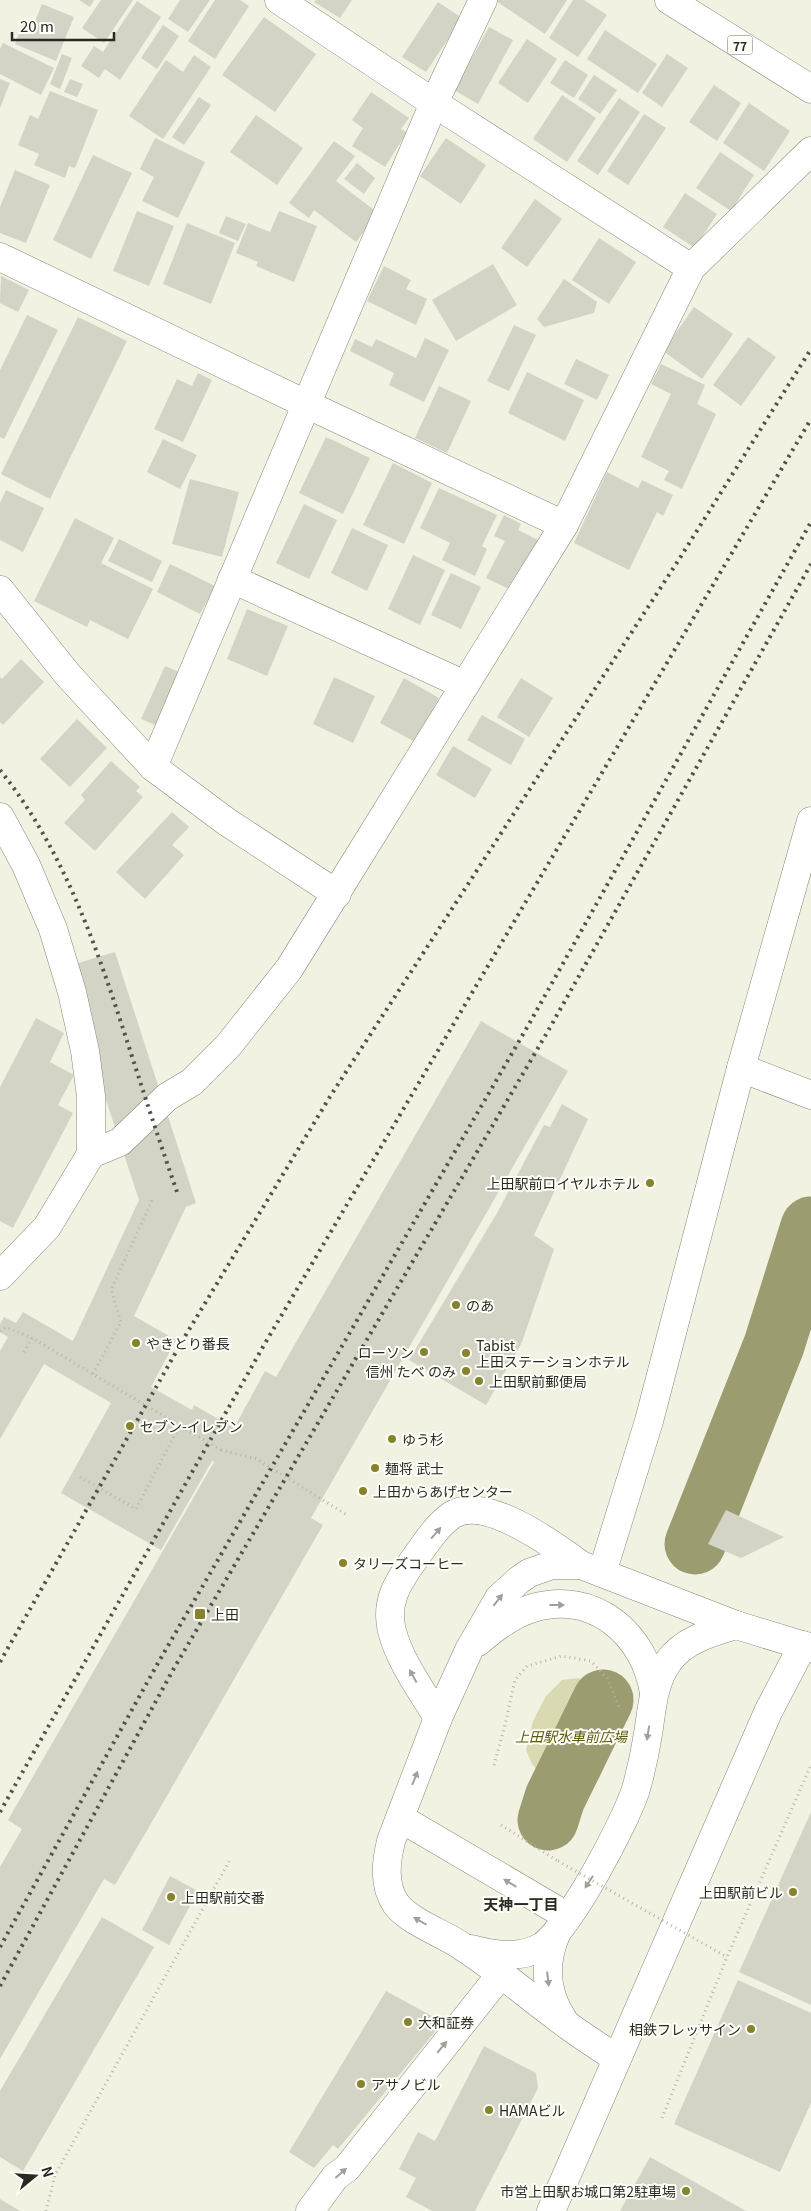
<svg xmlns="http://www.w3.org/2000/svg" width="811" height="2211" font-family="Georgia,'Noto Sans JP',serif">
  <rect width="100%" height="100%" fill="#f2f2e3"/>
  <path fill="#d9dab1" d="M579 1678C592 1688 611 1700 613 1719 615 1733 605 1771 597 1782 591 1790 584 1795 575 1800L552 1787 532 1764 526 1750 533 1721 546 1696 562 1680Z"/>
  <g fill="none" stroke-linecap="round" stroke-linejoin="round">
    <g stroke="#9b9c6f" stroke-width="61">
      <polyline points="695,1544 774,1345 811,1227"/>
      <polyline points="548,1820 555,1798 603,1700"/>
    </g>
  </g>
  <g fill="#d3d4c5">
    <polygon points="79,0 94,0 90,7"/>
    <polygon points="101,0 133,0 104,43 82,28"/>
    <polygon points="180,0 210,0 188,32 168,19"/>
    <polygon points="215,0 240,0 249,6 215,59 188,41"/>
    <polygon points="316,0 352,0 340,18 314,2"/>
    <polygon points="497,0 567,0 545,34 496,1"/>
    <polygon points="573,0 584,0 607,15 578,57 549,38"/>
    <polygon points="137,1 161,17 120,80 105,69 99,78 81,66 94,46 103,52"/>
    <polygon points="438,2 462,18 426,72 402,57"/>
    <polygon points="42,4 74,17 56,61 15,44 22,25 32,29"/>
    <polygon points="264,17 316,54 275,112 222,75"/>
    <polygon points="163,25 179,36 157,69 141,58"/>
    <polygon points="489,27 513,40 478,104 454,90"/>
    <polygon points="605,30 657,64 638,93 587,59"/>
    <polygon points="527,39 557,59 528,103 498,83"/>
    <polygon points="3,43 54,68 41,95 0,74 0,49"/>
    <polygon points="62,54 72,58 60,89 50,84"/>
    <polygon points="667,54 688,68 662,107 642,93"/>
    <polygon points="194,55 211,67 163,139 129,116 166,60 183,72"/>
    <polygon points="565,60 588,75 574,98 550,83"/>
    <polygon points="594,75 617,90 600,114 578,99"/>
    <polygon points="0,79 10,83 0,108"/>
    <polygon points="70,79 83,84 77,97 64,92"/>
    <polygon points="714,85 741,103 717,141 689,122"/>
    <polygon points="50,91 98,110 75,168 69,166 65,178 34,165 39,154 18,145 30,115 38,119"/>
    <polygon points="371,92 409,118 401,129 407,132 385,167 352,146 363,128 352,120"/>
    <polygon points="562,95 596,118 567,162 533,139"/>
    <polygon points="199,97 211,105 184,145 172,137"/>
    <polygon points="619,98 640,112 598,175 577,161"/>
    <polygon points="749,103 790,131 764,171 723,143"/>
    <polygon points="644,114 666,128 628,185 607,171"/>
    <polygon points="256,115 303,148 277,185 230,152"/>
    <polygon points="155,138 205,162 178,218 142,201 154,177 140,169"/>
    <polygon points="446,138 486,165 461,204 420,176"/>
    <polygon points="334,141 355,156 336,181 378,213 356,242 314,210 309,218 289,203"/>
    <polygon points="720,152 754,175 731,211 696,188"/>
    <polygon points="93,155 132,173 91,259 53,240"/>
    <polygon points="357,163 375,178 364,194 344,179"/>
    <polygon points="15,170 50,185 26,243 0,233 0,207"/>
    <polygon points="685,193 717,214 695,248 663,227"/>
    <polygon points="535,199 562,219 527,267 501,248"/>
    <polygon points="137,211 174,226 149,286 113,271"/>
    <polygon points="279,211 317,226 294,282 256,266 258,262 236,253 248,223 270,232"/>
    <polygon points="226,216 246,224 238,241 219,233"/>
    <polygon points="187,223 235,243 211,304 163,284"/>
    <polygon points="599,238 636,262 609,304 572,280"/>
    <polygon points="493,264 517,305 456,341 432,300"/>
    <polygon points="384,266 411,280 406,289 427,299 416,325 367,301"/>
    <polygon points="1,276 29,290 18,312 0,303"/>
    <polygon points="564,279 597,302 594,313 544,327 537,319"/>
    <polygon points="694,307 733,334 702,379 663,351"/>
    <polygon points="27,315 58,330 4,439 0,437 0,370"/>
    <polygon points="78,317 127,341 50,499 1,474"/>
    <polygon points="514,325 536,335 509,391 487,381"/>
    <polygon points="748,337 776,357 741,406 713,385"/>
    <polygon points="425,338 449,350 424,402 389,385 394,373 350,351 355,339 372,347 376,339 416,358"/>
    <polygon points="576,359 609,375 597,400 564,384"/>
    <polygon points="661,364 705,385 697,404 716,414 682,489 664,480 669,471 641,457 671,394 651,384"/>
    <polygon points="527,372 584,400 565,441 508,413"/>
    <polygon points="198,373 212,380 183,442 154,429 177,379 192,386"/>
    <polygon points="439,386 471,401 447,453 415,438"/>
    <polygon points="326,437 370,458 343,514 299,493"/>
    <polygon points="163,439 197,455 180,489 147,472"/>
    <polygon points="393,463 432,483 404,544 363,525"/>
    <polygon points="607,472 638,488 642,480 673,495 663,516 657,512 629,570 574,543"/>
    <polygon points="190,479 239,492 222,557 172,544"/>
    <polygon points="439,488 497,515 482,546 487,549 475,576 442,560 450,543 420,528"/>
    <polygon points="6,490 44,508 23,552 0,540 0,503"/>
    <polygon points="304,504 337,520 309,579 276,563"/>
    <polygon points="504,515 521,524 518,530 538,540 513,591 486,578 505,541 494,536"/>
    <polygon points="75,518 114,538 101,563 153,589 128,639 90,620 87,627 34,601"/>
    <polygon points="352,528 388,545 367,591 331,573"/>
    <polygon points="119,539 162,561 152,582 108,561"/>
    <polygon points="413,555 445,570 420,625 388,609"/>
    <polygon points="170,564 215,586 200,614 157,592"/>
    <polygon points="451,573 481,587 461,629 431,615"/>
    <polygon points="247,609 288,626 267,676 227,659"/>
    <polygon points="21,659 44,682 3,725 0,722 0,677 2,679"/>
    <polygon points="165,666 181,673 158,726 141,719"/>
    <polygon points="334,677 375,696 353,743 313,724"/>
    <polygon points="404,678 439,698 415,742 380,723"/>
    <polygon points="521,678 553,698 529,737 497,717"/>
    <polygon points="482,715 525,739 511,765 467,740"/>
    <polygon points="77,719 107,748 70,787 40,759"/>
    <polygon points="453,746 492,769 475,798 436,775"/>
    <polygon points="111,761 140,787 136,791 143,797 95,851 64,823 85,800 81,795"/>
    <polygon points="172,812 189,827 172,845 184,855 145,899 116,872"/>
    <polygon points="115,952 196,1203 186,1207 134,1316 176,1340 151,1387 192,1410 194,1405 234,1428 265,1371 276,1377 481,1021 568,1071 311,1518 323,1525 149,1827 115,1885 104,1879 0,2059 0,1867 22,1829 8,1820 214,1462 212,1461 161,1550 61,1493 111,1403 44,1364 0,1439 0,1351 8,1337 0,1332 0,1324 4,1317 16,1323 23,1312 73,1341 139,1200 106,1100 96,1034 75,964"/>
    <polygon points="36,1018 64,1033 50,1062 74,1075 58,1105 73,1113 13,1228 0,1221 0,1087"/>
    <polygon points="562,1104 588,1119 534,1235 554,1249 522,1342 486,1405 409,1360 497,1213 544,1125 550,1127"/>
    <polygon points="726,1510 784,1537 741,1558 708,1544"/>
    <polygon points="811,1812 811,2005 739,1972"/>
    <polygon points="170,1876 198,1891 169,1945 142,1930"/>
    <polygon points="102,1917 154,1947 23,2171 0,2157 0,2091"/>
    <polygon points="738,1980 811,2013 811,2103 780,2172 674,2124"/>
    <polygon points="386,1991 443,2022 338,2149 333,2145 314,2168 289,2152"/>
    <polygon points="484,2046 536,2073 538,2088 475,2211 432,2211 406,2197 416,2178 399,2169 418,2132 435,2141"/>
    <polygon points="650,2157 746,2211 620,2211"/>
    <polygon points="0,2199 20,2211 0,2211"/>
  </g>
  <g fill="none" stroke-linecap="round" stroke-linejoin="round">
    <g stroke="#88887b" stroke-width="29">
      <g id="minor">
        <polyline points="279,0 434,103 691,268"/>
        <polyline points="0,257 306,404 564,525"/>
        <polyline points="232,579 465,685"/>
        <polyline points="0,590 68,675 153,767 227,822 337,894"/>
        <polyline points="153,767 434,103 483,0"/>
        <polyline points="0,817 26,865 53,929 72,992 85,1051 91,1096 91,1154 47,1227 0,1276"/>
        <polyline points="741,1068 811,1095"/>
        <polyline points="91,1154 120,1142 167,1097 192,1082 228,1046 289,969 564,525 691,268 811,151"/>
        <polyline points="602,1573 649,1421 741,1068 811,821"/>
        <path d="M478 1642C494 1628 512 1614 533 1608 594 1590 645 1634 654 1693"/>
        <path d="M438 1718C422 1691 400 1662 392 1631 385 1603 397 1583 413 1561 424 1546 436 1526 452 1515 485 1494 555 1546 581 1565"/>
        <polyline points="400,1818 567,1916"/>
        <path d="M557 1932C543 1963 545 1993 564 2021"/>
        <path d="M471 1949C492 1955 520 1959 541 1947 568 1931 626 1821 636 1789 641 1771 645 1753 648 1734 652 1709 653 1683 668 1662 683 1640 712 1632 736 1625"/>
        <path d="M617 2059C601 2048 585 2038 570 2027 534 2001 500 1971 463 1947 445 1934 409 1922 396 1904 383 1885 386 1862 391 1841L438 1718 469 1650 499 1598 519 1580 529 1573 552 1565H581L736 1625"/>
        <polyline points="310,2211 335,2177 347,2168 501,1974"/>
        <polyline points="551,2211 768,1712 803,1645"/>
      </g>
    </g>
    <g stroke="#88887b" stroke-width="29">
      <g id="major">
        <polyline points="669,0 811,89"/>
        <polyline points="736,1625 811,1648"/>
      </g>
    </g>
    <g stroke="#b4b4a8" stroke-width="3" stroke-dasharray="1 4" stroke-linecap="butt">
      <polyline points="0,1331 6,1327 32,1338"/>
      <polyline points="93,1374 121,1322 111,1290 153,1198"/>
      <polyline points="221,1450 257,1459 347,1515"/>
      <polyline points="494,1765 505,1725 515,1680 527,1666 562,1656 591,1661 607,1678 619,1707"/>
      <polyline points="501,1825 558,1861"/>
      <polyline points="662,2118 727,1957 811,1765"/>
      <polyline points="46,2211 55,2175 231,1858"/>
    </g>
    <use href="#minor" stroke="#fff" stroke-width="28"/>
    <use href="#major" stroke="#fff" stroke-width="28"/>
    <g stroke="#505149" stroke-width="4" stroke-dasharray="2.5 5" stroke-linecap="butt">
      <path d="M0 770C64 850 97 948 128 1044 144 1094 160 1143 177 1192"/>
      <polyline points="0,1662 184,1338 331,1095 678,561 811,349"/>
      <polyline points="0,1812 264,1345 811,419"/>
      <polyline points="0,1947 158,1663 529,1024 811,522"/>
      <polyline points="0,1986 173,1670 548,1031 811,564"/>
    </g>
    <g stroke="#b4b4a8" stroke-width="3" stroke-dasharray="1 4" stroke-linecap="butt">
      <polyline points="24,1352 32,1338 221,1450"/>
      <polyline points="80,1477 136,1509 180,1425"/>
      <polyline points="558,1861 727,1957"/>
    </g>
  </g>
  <defs><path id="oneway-solid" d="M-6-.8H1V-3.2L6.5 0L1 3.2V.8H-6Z" transform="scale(1.25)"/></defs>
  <g fill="#9f9f9c">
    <use href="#oneway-solid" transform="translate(436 1533) rotate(-49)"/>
    <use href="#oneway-solid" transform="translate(498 1600) rotate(-52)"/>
    <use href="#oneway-solid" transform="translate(557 1605)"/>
    <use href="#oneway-solid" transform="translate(413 1676) rotate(-119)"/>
    <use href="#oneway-solid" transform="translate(648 1733) rotate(99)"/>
    <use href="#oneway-solid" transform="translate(415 1778) rotate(-68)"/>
    <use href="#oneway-solid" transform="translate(589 1882) rotate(123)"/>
    <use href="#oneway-solid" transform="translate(510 1883) rotate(-149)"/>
    <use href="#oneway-solid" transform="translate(420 1921) rotate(-150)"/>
    <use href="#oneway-solid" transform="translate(548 1979) rotate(83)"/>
    <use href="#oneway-solid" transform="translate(442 2047) rotate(-51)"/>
    <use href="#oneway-solid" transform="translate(341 2173) rotate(-41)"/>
  </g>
  <g fill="#85832c" stroke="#fffff9" stroke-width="2">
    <circle cx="650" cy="1183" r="5"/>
    <circle cx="456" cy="1305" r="5"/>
    <circle cx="136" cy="1343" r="5"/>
    <circle cx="424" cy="1352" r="5"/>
    <circle cx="466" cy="1353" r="5"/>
    <circle cx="466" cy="1371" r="5"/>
    <circle cx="479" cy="1381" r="5"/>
    <circle cx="130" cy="1426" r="5"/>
    <circle cx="392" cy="1439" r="5"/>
    <circle cx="375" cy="1468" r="5"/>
    <circle cx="363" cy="1491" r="5"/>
    <circle cx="343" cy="1563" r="5"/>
    <rect x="194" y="1608" width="12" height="12" rx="2.5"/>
    <circle cx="793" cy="1892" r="5"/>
    <circle cx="171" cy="1897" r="5"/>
    <circle cx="408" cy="2022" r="5"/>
    <circle cx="751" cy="2029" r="5"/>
    <circle cx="361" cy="2084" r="5"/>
    <circle cx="489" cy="2110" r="5"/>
    <circle cx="686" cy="2191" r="5"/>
  </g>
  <g text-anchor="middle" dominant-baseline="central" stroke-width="4" stroke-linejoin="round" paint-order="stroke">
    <rect fill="#fffff9" stroke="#696a64" stroke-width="1" x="727.5" y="35.5" width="25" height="19" rx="4"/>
    <g font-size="12" font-weight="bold" fill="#292a24">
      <text x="740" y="45">77</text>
    </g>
    <g font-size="14" fill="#292a24" stroke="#fffff9" text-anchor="start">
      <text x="640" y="1183" text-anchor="end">上田駅前ロイヤルホテル</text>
      <text x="466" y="1305">のあ</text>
      <text x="146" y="1343">やきとり番長</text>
      <text x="476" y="1345">Tabist<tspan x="476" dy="16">上田ステーションホテル</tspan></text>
      <text x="414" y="1352" text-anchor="end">ローソン</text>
      <text x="456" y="1371" text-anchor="end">信州 たべ のみ</text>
      <text x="489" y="1381">上田駅前郵便局</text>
      <text x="140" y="1426">セブン-イレブン</text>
      <text x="402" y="1439">ゆう杉</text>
      <text x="385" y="1468">麺将 武士</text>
      <text x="373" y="1491">上田からあげセンター</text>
      <text x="353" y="1563">タリーズコーヒー</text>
      <text x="211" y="1614">上田</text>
      <text x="783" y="1892" text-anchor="end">上田駅前ビル</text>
      <text x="181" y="1897">上田駅前交番</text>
      <text x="418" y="2022">大和証券</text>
      <text x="741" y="2029" text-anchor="end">相鉄フレッサイン</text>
      <text x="371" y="2084">アサノビル</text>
      <text x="499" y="2110">HAMAビル</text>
      <text x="676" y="2191" text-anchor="end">市営上田駅お城口第2駐車場</text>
    </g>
    <g font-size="14" font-style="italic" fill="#5b590d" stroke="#fffff9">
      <text x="571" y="1736">上田駅水車前広場</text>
    </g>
    <g font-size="15" font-weight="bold" fill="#292a24" stroke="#fffff9">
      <text x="521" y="1903">天神一丁目</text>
    </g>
  </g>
  <g transform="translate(35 2176) rotate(72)" stroke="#fffff9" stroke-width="4" paint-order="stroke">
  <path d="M0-4L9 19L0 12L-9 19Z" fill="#292a24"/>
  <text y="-8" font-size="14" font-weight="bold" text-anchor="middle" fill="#292a24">N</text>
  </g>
  <path d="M12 32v8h102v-8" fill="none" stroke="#292a24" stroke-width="2.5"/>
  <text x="20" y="32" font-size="15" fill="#292a24" stroke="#fffff9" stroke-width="4" paint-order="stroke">20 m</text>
</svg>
